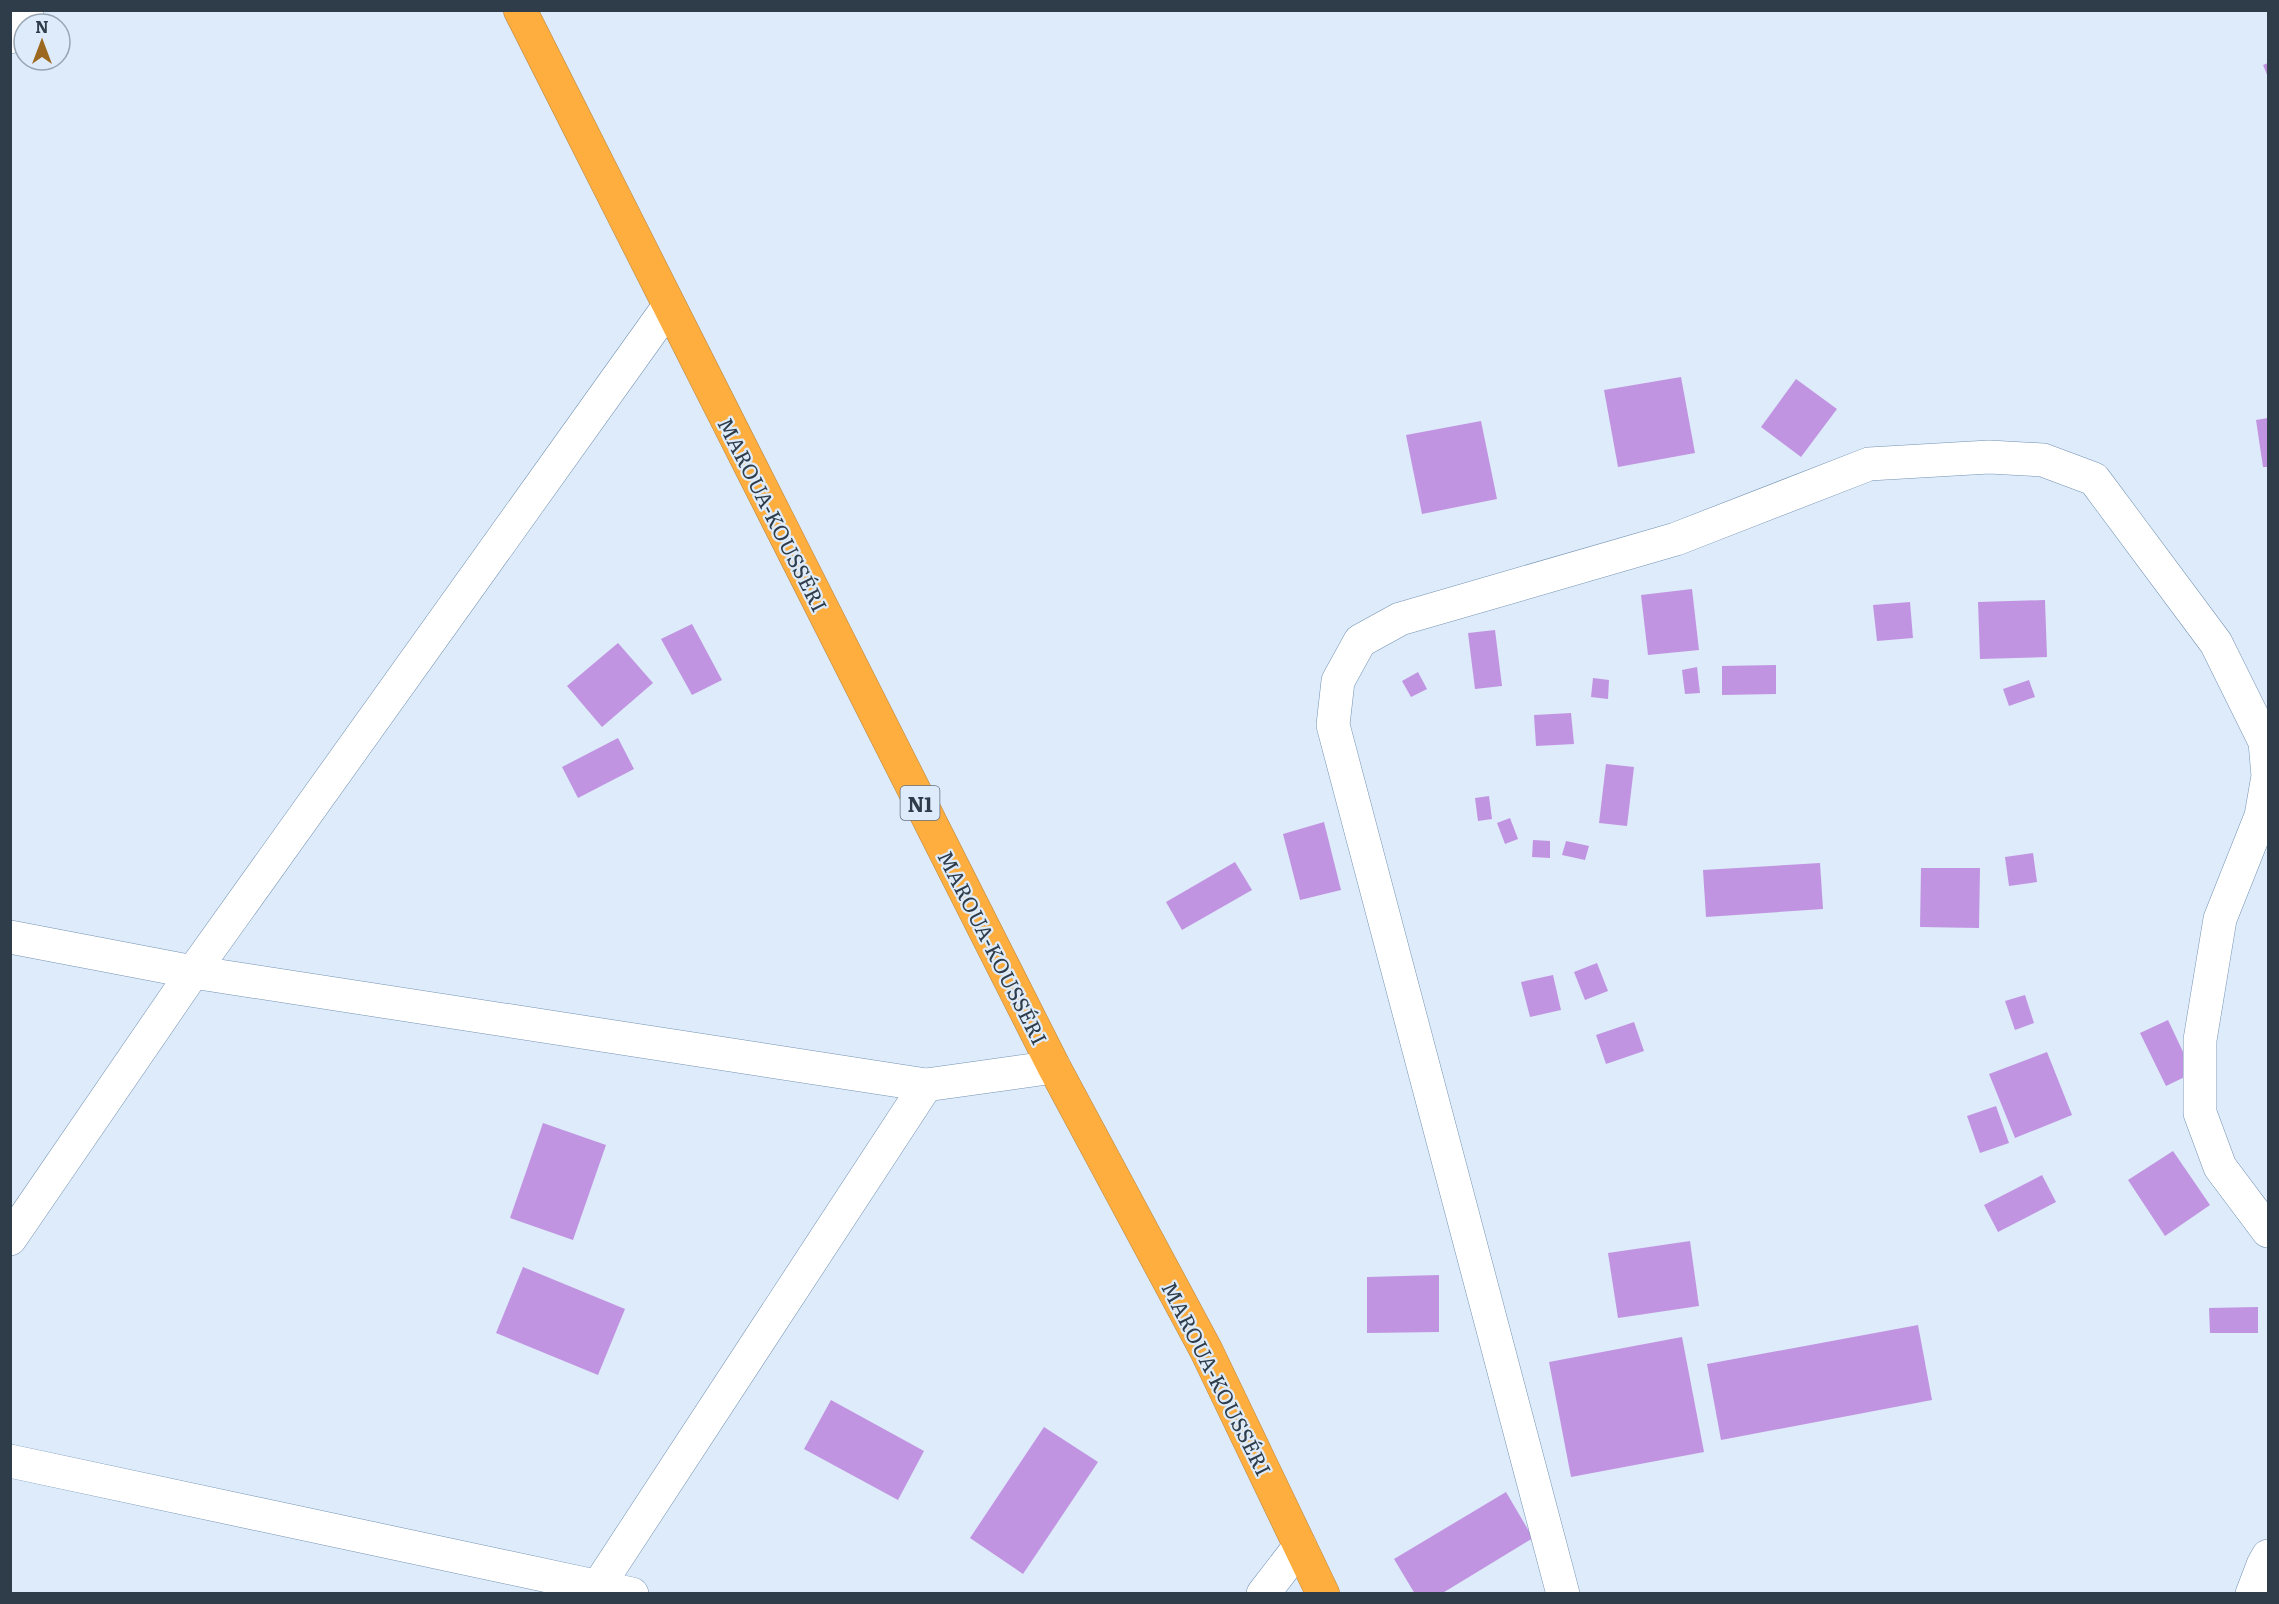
<svg xmlns="http://www.w3.org/2000/svg" width="2279" height="1604" font-family="Literata,serif">
  <rect width="100%" height="100%" fill="#deebfa"/>
  <g fill="#c194e2">
    <polygon points="2268,63 2268,77 2263,65"/>
    <polygon points="1681,377 1695,453 1618,467 1604,390"/>
    <polygon points="1796,379 1837,409 1801,457 1761,427"/>
    <polygon points="2268,418 2268,467 2263,467 2256,420"/>
    <polygon points="1481,421 1497,499 1422,514 1406,435"/>
    <polygon points="1692,589 1699,650 1648,655 1641,595"/>
    <polygon points="2045,600 2047,657 1980,659 1978,602"/>
    <polygon points="1910,602 1913,638 1877,641 1873,605"/>
    <polygon points="692,624 722,680 692,695 661,639"/>
    <polygon points="1495,630 1502,686 1475,689 1468,633"/>
    <polygon points="618,643 653,683 602,727 567,686"/>
    <polygon points="1776,665 1776,694 1722,695 1722,666"/>
    <polygon points="1697,667 1700,693 1685,694 1682,670"/>
    <polygon points="1418,672 1427,689 1411,697 1402,681"/>
    <polygon points="1593,678 1609,680 1608,699 1591,697"/>
    <polygon points="2029,680 2035,697 2009,706 2003,689"/>
    <polygon points="1571,713 1574,744 1536,746 1534,715"/>
    <polygon points="618,738 634,769 578,798 562,767"/>
    <polygon points="1606,764 1634,767 1627,826 1599,823"/>
    <polygon points="1489,796 1492,819 1478,821 1475,798"/>
    <polygon points="1510,818 1518,839 1505,844 1497,823"/>
    <polygon points="1324,822 1341,890 1300,900 1283,834"/>
    <polygon points="1533,840 1550,841 1550,858 1532,857"/>
    <polygon points="1566,841 1589,846 1585,860 1562,855"/>
    <polygon points="2033,853 2037,882 2009,886 2005,857"/>
    <polygon points="1235,862 1252,890 1182,930 1166,902"/>
    <polygon points="1820,863 1823,909 1706,917 1703,870"/>
    <polygon points="1921,868 1980,868 1979,928 1920,927"/>
    <polygon points="1597,963 1608,991 1585,1000 1574,972"/>
    <polygon points="1553,975 1561,1010 1530,1017 1521,982"/>
    <polygon points="2025,995 2034,1023 2015,1030 2005,1001"/>
    <polygon points="2168,1020 2193,1073 2166,1086 2140,1033"/>
    <polygon points="1634,1022 1644,1051 1606,1064 1596,1035"/>
    <polygon points="2047,1052 2072,1115 2015,1138 1989,1074"/>
    <polygon points="1996,1106 2009,1143 1980,1153 1967,1116"/>
    <polygon points="543,1123 606,1145 573,1240 510,1218"/>
    <polygon points="2173,1151 2210,1205 2165,1236 2128,1180"/>
    <polygon points="2042,1175 2056,1202 1998,1232 1984,1205"/>
    <polygon points="1690,1241 1699,1306 1618,1318 1608,1253"/>
    <polygon points="523,1267 625,1309 598,1375 496,1333"/>
    <polygon points="1439,1275 1439,1332 1367,1333 1367,1277"/>
    <polygon points="2258,1307 2258,1333 2210,1333 2209,1308"/>
    <polygon points="1918,1325 1932,1400 1721,1440 1707,1364"/>
    <polygon points="1682,1337 1704,1452 1571,1477 1549,1362"/>
    <polygon points="831,1400 924,1451 898,1500 804,1449"/>
    <polygon points="1044,1427 1098,1462 1023,1574 970,1538"/>
    <polygon points="1506,1492 1533,1538 1441,1594 1415,1594 1394,1559"/>
  </g>
  <g fill="none" stroke-linecap="round" stroke-linejoin="round">
    <g stroke="#7493b4" stroke-width="34">
      <g id="minor">
        <polyline points="10,37 27,10"/>
        <polyline points="10,937 193,972 926,1085"/>
        <polyline points="10,1239 193,972 669,306"/>
        <polyline points="10,1461 632,1594"/>
        <polyline points="593,1594 926,1085 1054,1067"/>
        <polyline points="1263,1594 1300,1546"/>
        <polyline points="1563,1594 1333,725 1338,681 1360,641 1400,619 1676,539 1869,464 1989,457 2043,460 2094,479 2216,643 2265,742 2268,776 2261,816 2220,919 2200,1040 2200,1113 2220,1167 2268,1231"/>
        <polyline points="2252,1594 2263,1565 2268,1556"/>
      </g>
    </g>
    <g stroke="#b68643" stroke-width="34">
      <polyline id="highway" points="520,10 1054,1067 1206,1350 1323,1594"/>
    </g>
    <use href="#minor" stroke="#fff" stroke-width="33"/>
    <use href="#highway" stroke="#fead3f" stroke-width="33"/>
  </g>
  <g text-anchor="middle" dominant-baseline="central" stroke-width="4.5" stroke-linejoin="round" paint-order="stroke">
    <rect fill="#deebfa" stroke="#647180" stroke-width="1.5" x="900.5" y="786" width="39" height="34" rx="4.5"/>
    <g font-size="20" font-weight="bold" fill="#2f3d4b">
      <text x="920" y="803">N1</text>
    </g>
    <g font-size="21" fill="#2f3d4b" stroke="#deebfa">
      <text transform="translate(774 514) rotate(63)">MAROUA-KOUSSÉRI</text>
      <text transform="translate(994 947) rotate(63)">MAROUA-KOUSSÉRI</text>
      <text transform="translate(1218 1378) rotate(63)">MAROUA-KOUSSÉRI</text>
    </g>
  </g>
  <rect width="2279" height="1604" fill="none" stroke="#2f3d4b" stroke-width="24"/>
  <g transform="translate(42 42)"><circle r="28" fill="#deebfa" stroke="#98a5b4" stroke-width="1.5"/>
  <path d="M0-4.5L10 22L0 15L-10 22Z" fill="#9c6820"/>
  <text y="-9" font-size="16" font-weight="bold" text-anchor="middle" fill="#2f3d4b">N</text>
  </g>
</svg>
